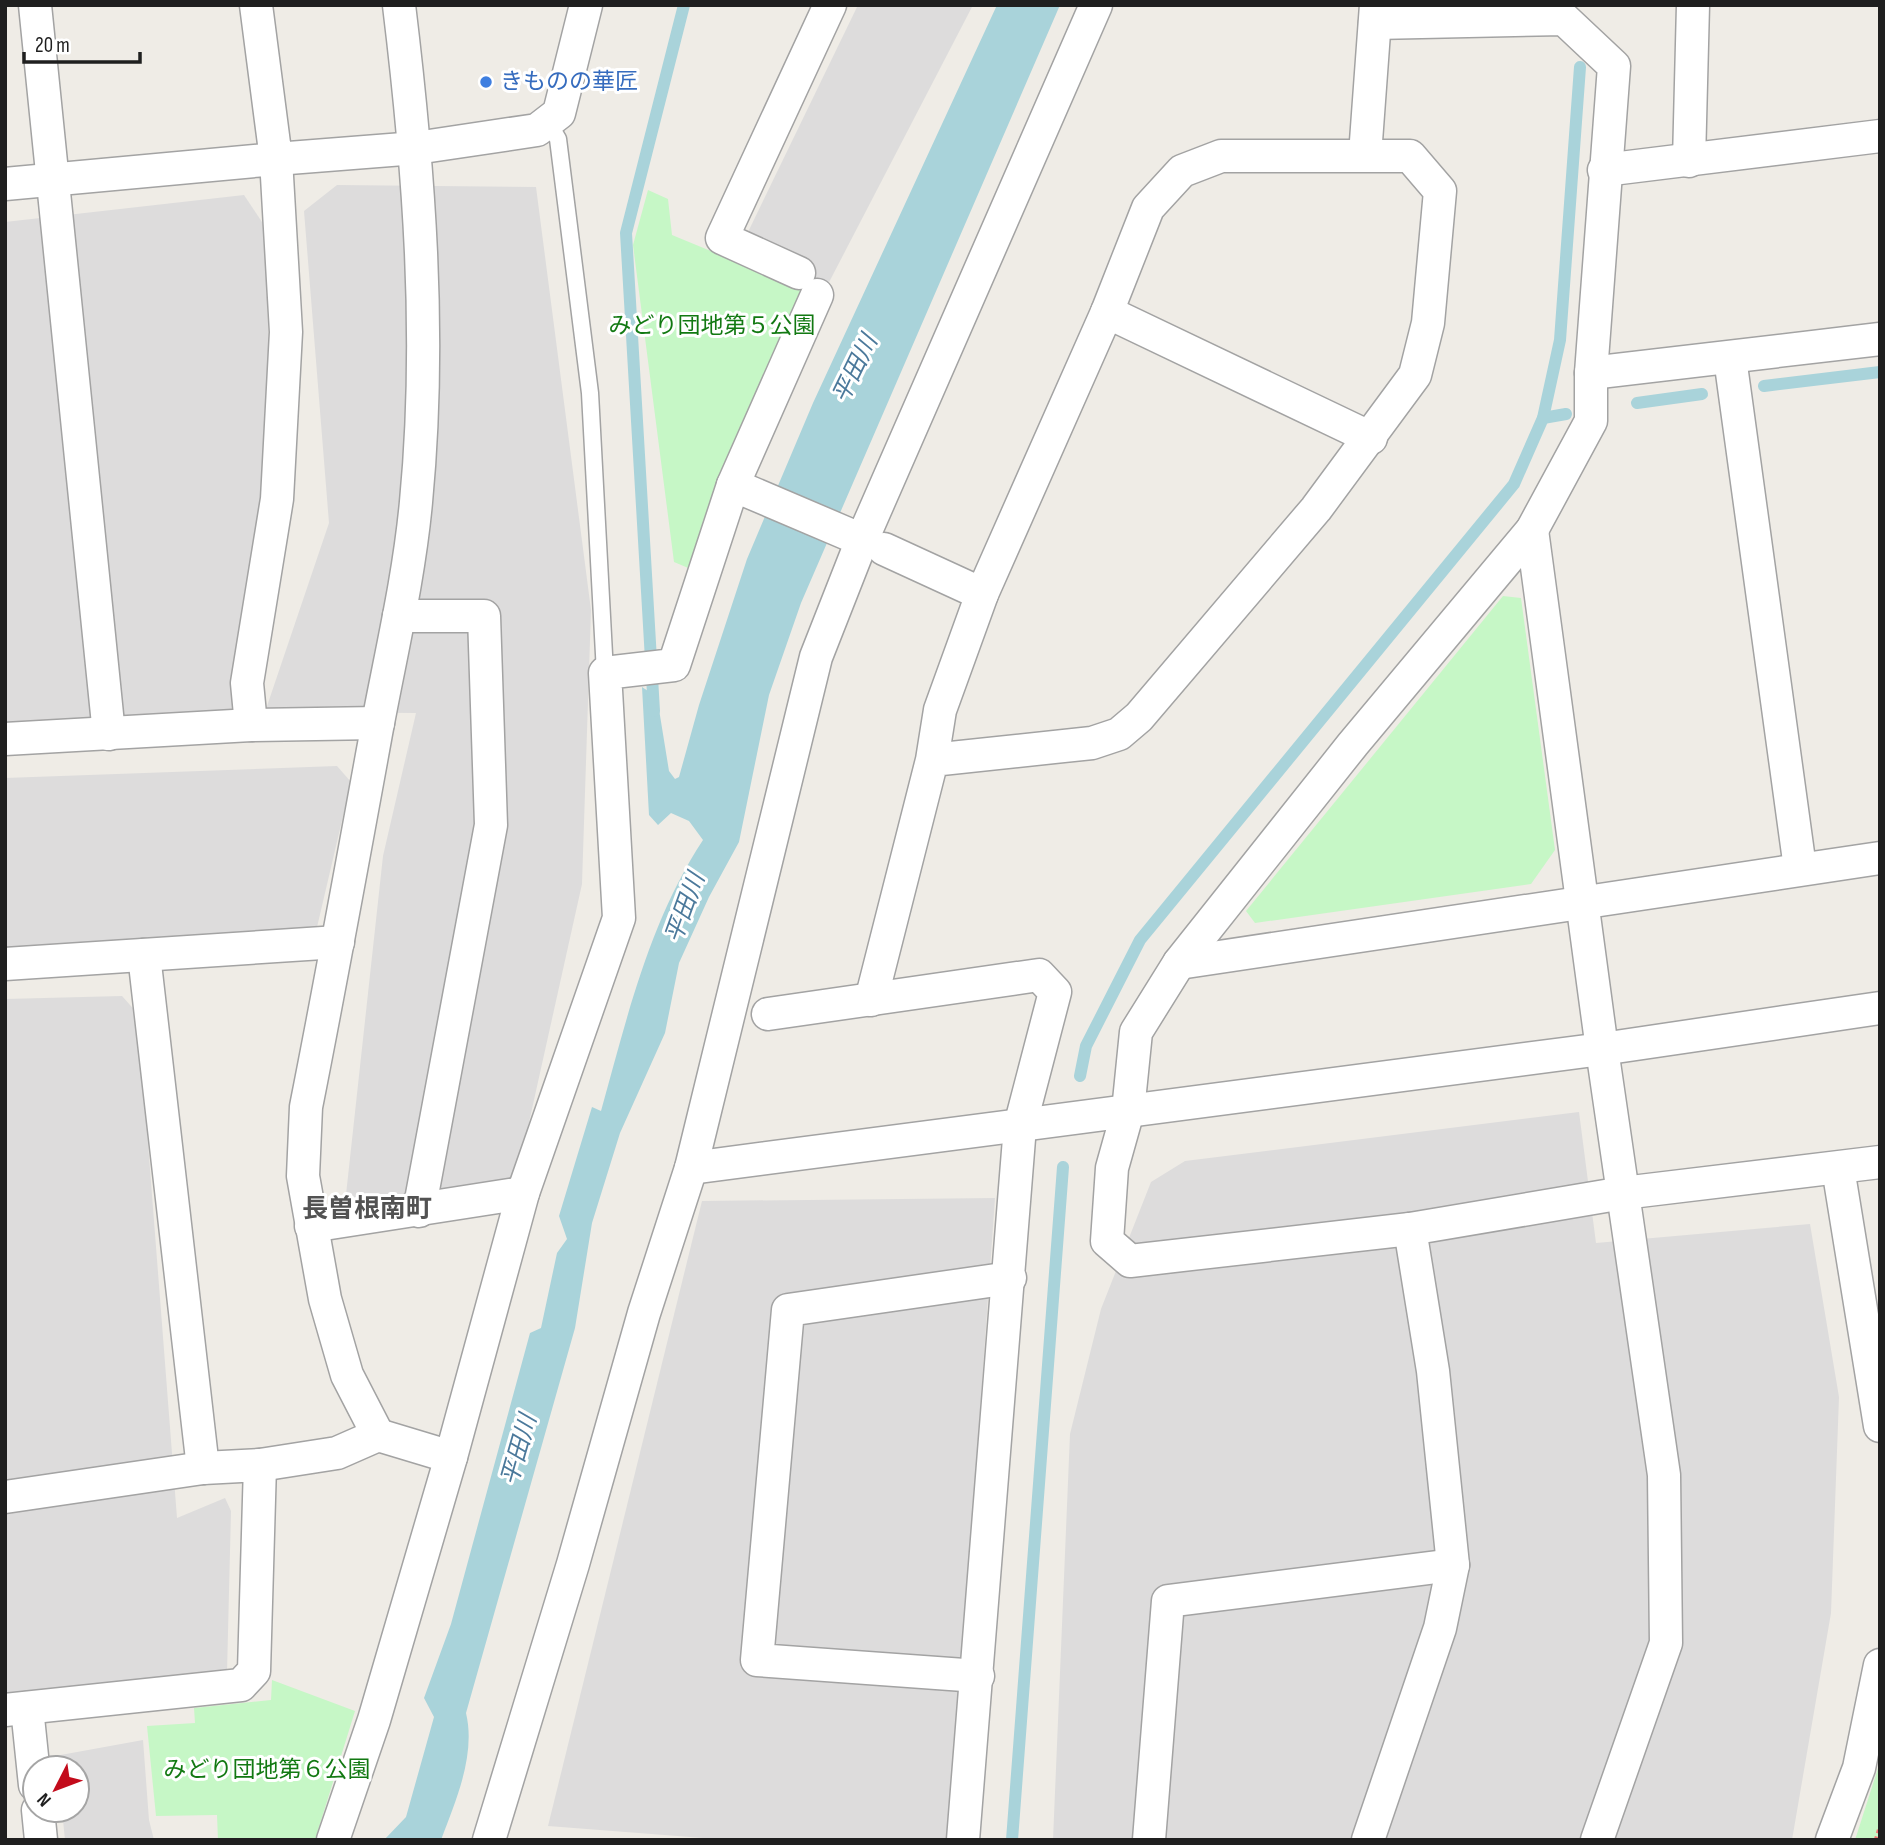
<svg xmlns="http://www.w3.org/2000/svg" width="1885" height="1845" font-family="'Sofia Sans Condensed','Noto Sans JP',sans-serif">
  <rect width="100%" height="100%" fill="#efece6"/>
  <g fill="#dddcdc">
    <polygon points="858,5 973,5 825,290 748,232"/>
    <polygon points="337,185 536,187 591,610 582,884 516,1181 344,1213 383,856 416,713 265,712 329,523 304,211"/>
    <polygon points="244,195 264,225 276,519 236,710 86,736 5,733 5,222"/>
    <polygon points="337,766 351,782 314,940 5,954 5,778"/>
    <polygon points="122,996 138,1014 177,1518 225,1498 231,1511 227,1673 5,1696 5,999"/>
    <polygon points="1579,1112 1596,1243 1810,1224 1839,1397 1831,1613 1792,1840 1053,1840 1070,1434 1101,1309 1151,1182 1185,1161"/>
    <polygon points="995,1198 950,1840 729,1840 548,1826 702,1201"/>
    <polygon points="143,1740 149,1820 154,1840 65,1840 62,1810 77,1810 77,1768 57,1768 55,1756"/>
  </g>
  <g fill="#c6f7c6">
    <polygon points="648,190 668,199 672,235 803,289 693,570 674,562 633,245"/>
    <polygon points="1503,596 1521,598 1555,850 1531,884 1255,923 1246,911"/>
    <polygon points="272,1680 355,1711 315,1840 218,1840 217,1815 156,1816 147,1726 195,1723 194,1708 271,1700"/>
    <polygon points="1880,1762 1880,1840 1855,1840"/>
  </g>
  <path fill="#a9d3da" d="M997 5H1060L801 603 769 695 739 842 709 897 679 963 665 1033 620 1133 592 1223 575 1328 466 1713C476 1755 456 1800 441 1840H384L406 1817 434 1717 424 1698 451 1624 530 1333 541 1328 557 1253 567 1239 559 1216 592 1107 601 1111C627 1018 649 922 703 840L689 821 671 813 658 825 649 815 642 687 657 697 669 771 675 779 679 777 699 705 747 559 813 403Z"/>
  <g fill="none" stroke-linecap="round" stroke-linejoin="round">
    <g stroke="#a9d3da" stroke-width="12">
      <polyline points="1764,386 1880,372"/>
      <polyline points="1637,403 1702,394"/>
      <polyline points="1543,418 1566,414"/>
      <polyline points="654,711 626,233 684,5"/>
      <polyline points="1080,1076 1086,1046 1140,940 1514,484 1543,418 1560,340 1580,67"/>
      <polyline points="1012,1840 1063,1167"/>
    </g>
    <g stroke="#a3a3a3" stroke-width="19">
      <polyline id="service" points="548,122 558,139 590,393 605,673"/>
    </g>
    <g stroke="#a3a3a3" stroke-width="35">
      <g id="minor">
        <polyline points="35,5 109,734"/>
        <polyline points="256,5 276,159 416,148 537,130 559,113 586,5"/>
        <polyline points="1375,23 1564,19 1614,66 1591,373 1591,421 1532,530 1353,744 1179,963 1136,1032 1128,1111 1112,1168 1107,1241 1130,1261 1410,1229 1623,1193 1880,1162"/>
        <polyline points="1365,155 1376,5"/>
        <polyline points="1689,161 1693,5"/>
        <polyline points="1604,170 1880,136"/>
        <polyline points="5,184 276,159 286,332 277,499 247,683 251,725"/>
        <polyline points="799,273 722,238 830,5"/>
        <polyline points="1107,312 1371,438"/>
        <polyline points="1730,358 1800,868"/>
        <polyline points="1591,373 1880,339"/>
        <polyline points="733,485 862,540 1096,5"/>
        <polyline points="1532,530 1602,1049 1664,1475 1666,1643 1597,1840"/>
        <polyline points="884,549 982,594"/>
        <polyline points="399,616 484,616 491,825 419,1211"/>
        <polyline points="5,739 251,725 378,723"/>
        <polyline points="144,955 203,1468"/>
        <polyline points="1179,963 1880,858"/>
        <polyline points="5,964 338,942"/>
        <polyline points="871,1000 932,760 940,710 982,594 1107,312 1148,208 1182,171 1221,156 1410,156 1440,191 1428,323 1415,375 1316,509 1139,717 1119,734 1092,743 932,760"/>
        <polyline points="768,1014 1039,975 1055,992 1020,1126 963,1840"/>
        <polyline points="691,1168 1602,1049 1880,1008"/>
        <polyline points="1838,1168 1880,1426"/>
        <polyline points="311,1226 523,1193"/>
        <path d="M378 1435 347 1375 325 1299 303 1176 306 1107C331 981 354 854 377 728 391 653 409 578 416 502 432 336 419 169 399 5"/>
        <polyline points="260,1465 337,1453 378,1435 451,1457"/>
        <polyline points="5,1497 203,1468 260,1465 254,1671 241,1685 5,1710"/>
        <polyline points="978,1676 757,1660 788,1310 1010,1278"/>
        <polyline points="27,1708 35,1785"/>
        <polyline points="38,1810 41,1840"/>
        <polyline points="333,1840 374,1720 451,1457 523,1193 619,918 605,673 674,665 733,485 817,295"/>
        <polyline points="489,1840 573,1564 644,1313 691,1168 816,657 862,540"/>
        <polyline points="1149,1840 1168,1601 1453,1565"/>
        <polyline points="1368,1840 1440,1628 1453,1565 1433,1371 1410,1229"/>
        <polyline points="1832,1840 1859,1768 1880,1665"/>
      </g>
    </g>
    <polyline stroke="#f27775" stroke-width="4.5" stroke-dasharray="3.5 3.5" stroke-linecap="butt" points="1876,1840 1880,1827"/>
    <use href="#service" stroke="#fff" stroke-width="16"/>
    <use href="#minor" stroke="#fff" stroke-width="32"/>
  </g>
  <circle fill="#3f7fe0" stroke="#fff" stroke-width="2.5" cx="486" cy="82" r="7"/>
  <g text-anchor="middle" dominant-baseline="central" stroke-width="6" stroke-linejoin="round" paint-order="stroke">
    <g font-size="23" fill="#366cbe" stroke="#fff" text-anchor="start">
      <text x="500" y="82">きものの華匠</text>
    </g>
    <g font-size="23" fill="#127912" stroke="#fff">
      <text x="712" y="326">みどり団地第５公園</text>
      <text x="267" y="1770">みどり団地第６公園</text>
    </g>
    <g font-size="24" font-style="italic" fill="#4b799b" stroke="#fff">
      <text transform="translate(855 369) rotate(-64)">平田川</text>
      <text transform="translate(685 908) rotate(-70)">平田川</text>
      <text transform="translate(519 1450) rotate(-74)">平田川</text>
    </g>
    <g font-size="26" font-weight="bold" fill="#525252" stroke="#fff">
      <text x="367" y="1209">長曽根南町</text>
    </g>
  </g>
  <rect width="1885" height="1845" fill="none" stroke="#1f1f1f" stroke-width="14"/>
  <g transform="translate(56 1789) rotate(228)"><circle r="33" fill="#ffffff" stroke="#a5a5a5" stroke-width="2"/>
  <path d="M0-5L12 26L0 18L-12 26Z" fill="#c30b1b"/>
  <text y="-10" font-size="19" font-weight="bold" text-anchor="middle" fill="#1f1f1f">N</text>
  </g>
  <path d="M24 52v10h116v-10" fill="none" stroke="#1f1f1f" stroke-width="3.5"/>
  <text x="35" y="52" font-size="21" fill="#1f1f1f" stroke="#ffffff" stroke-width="5" paint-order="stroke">20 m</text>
</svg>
